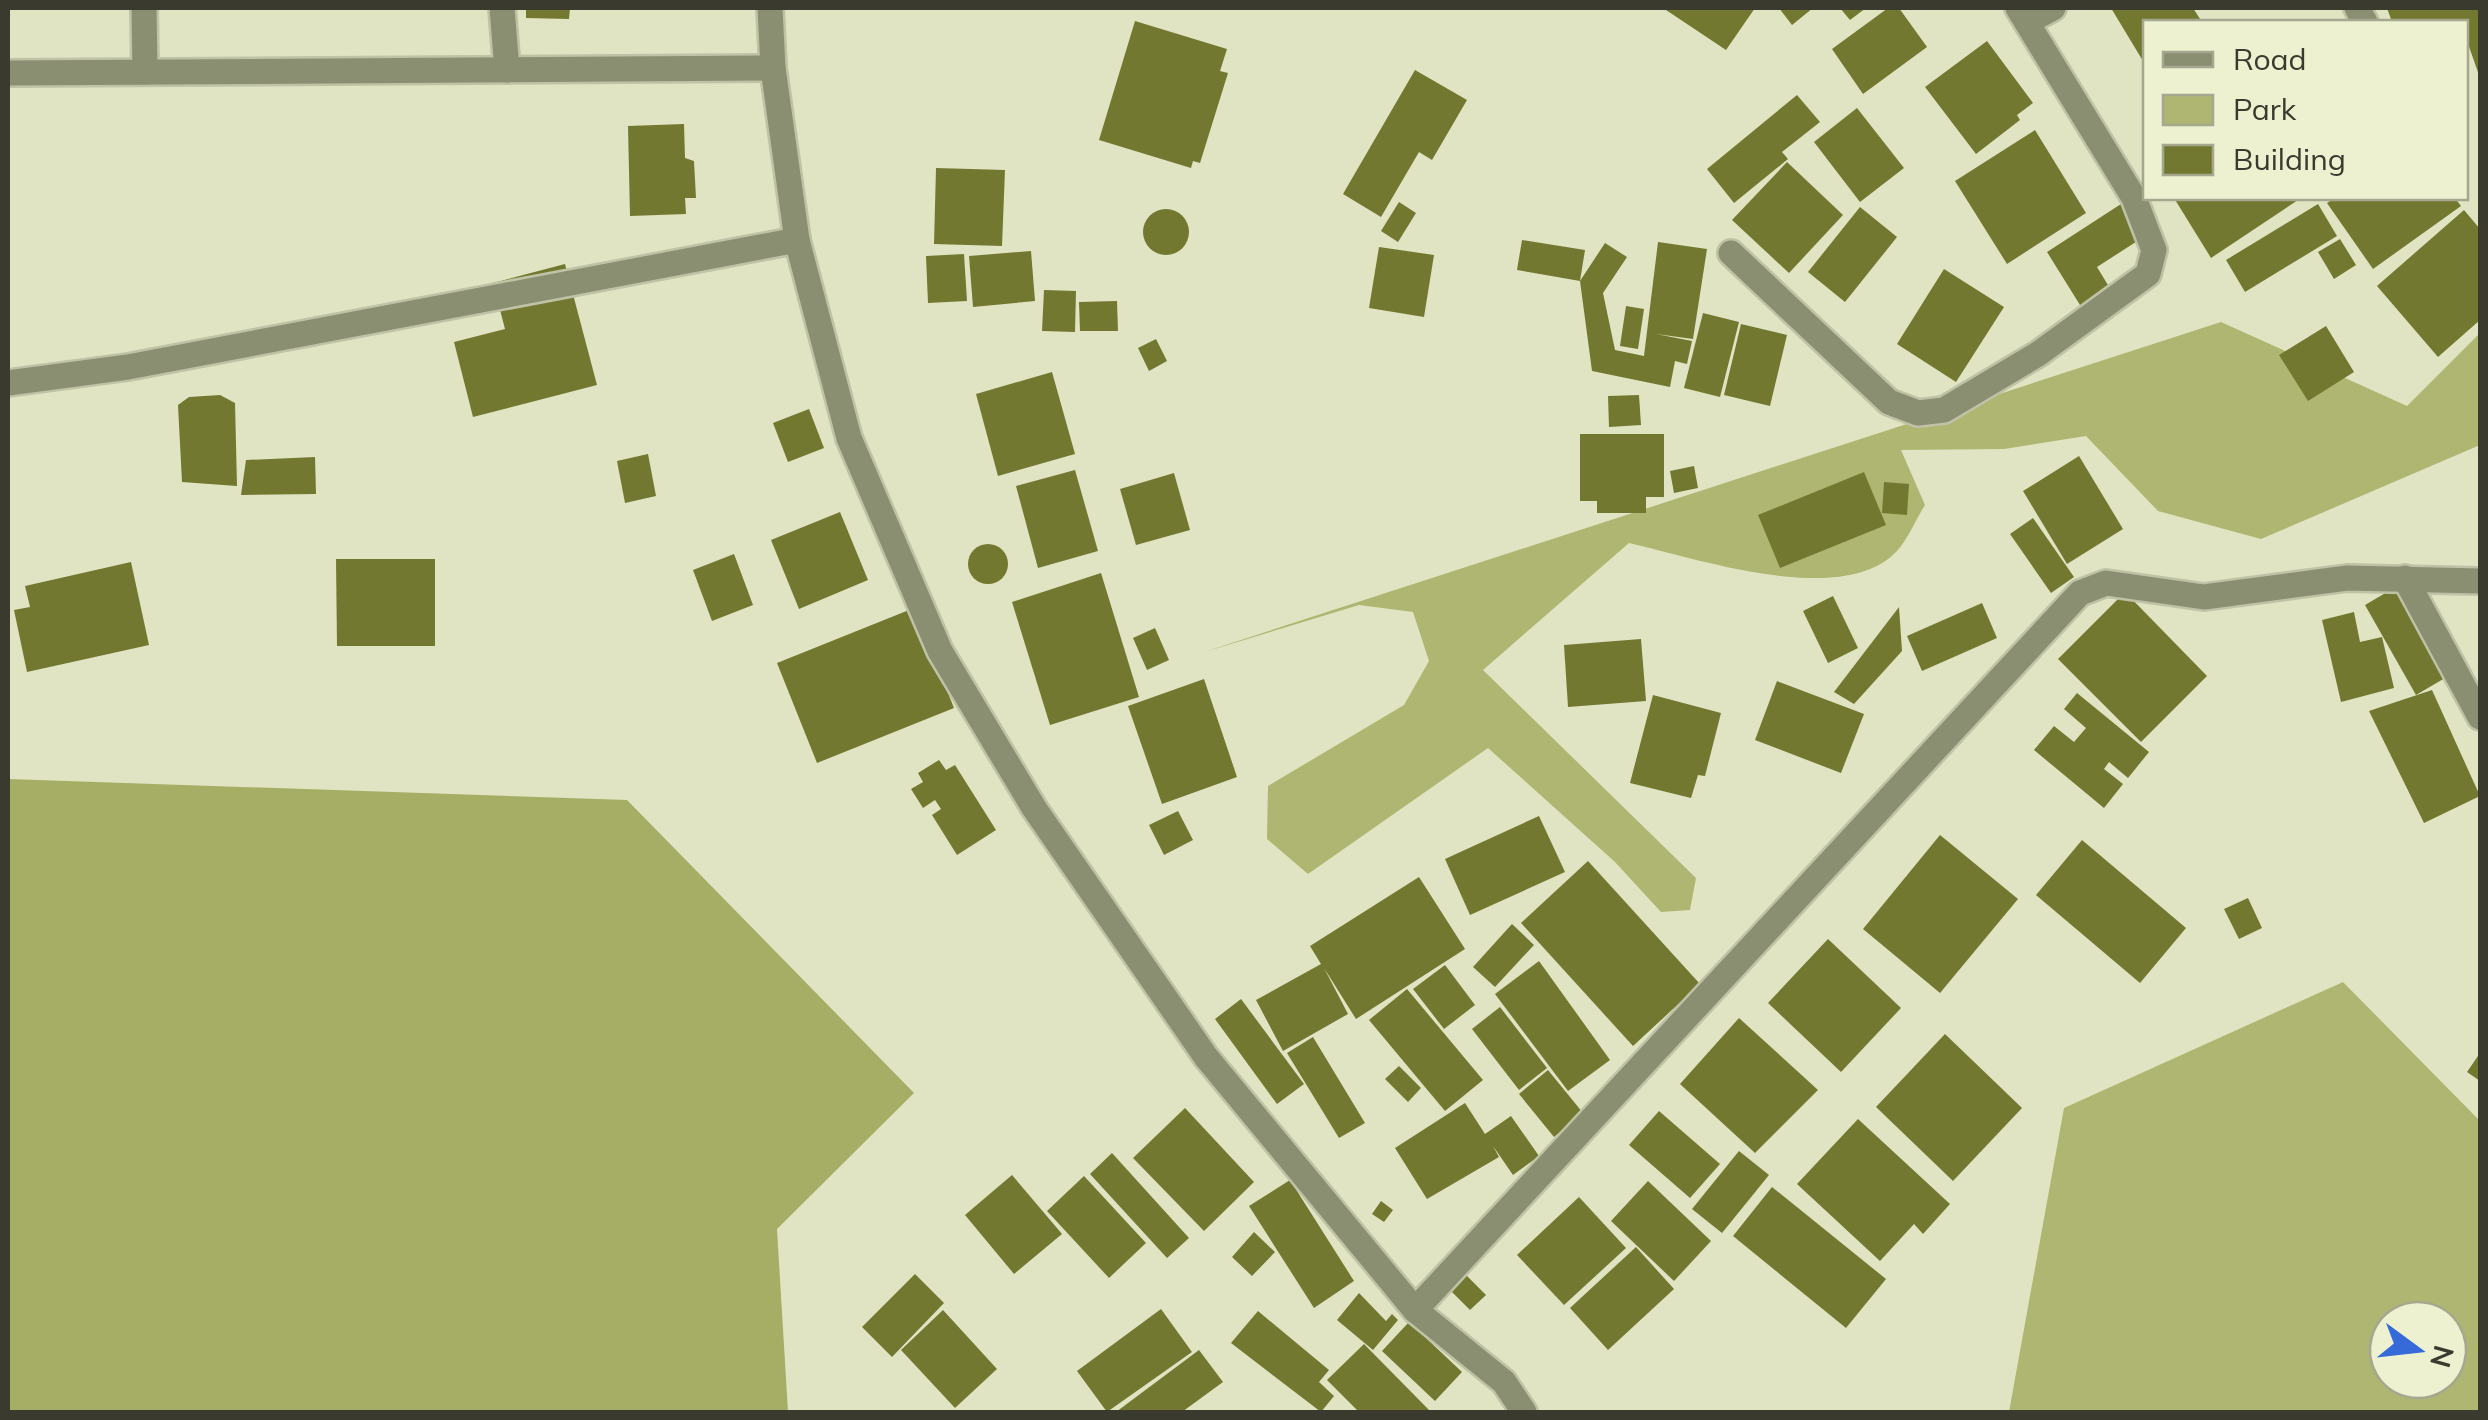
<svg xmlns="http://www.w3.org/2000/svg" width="2488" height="1420" font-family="Mulish,sans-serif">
  <rect width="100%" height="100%" fill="#e0e4c3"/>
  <g fill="#afb671" fill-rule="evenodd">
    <path d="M2221 322 2407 406 2480 333V445L2261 539 2158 511 2086 436 2004 449 1901 450 1925 505C1916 519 1908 539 1897 551 1843 609 1696 558 1629 543L1483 670 1696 878 1690 910 1661 912 1615 862 1488 748 1308 874 1267 839 1268 786 1404 705 1429 661 1413 612 1359 605 1201 653Z"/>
    <path d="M2343 982 2480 1121V1412H2009L2064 1108ZM2388 1320H2448V1380H2388Z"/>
  </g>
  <polygon fill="#a6ad65" points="8,779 627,800 914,1093 777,1229 788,1412 8,1412"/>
  <g fill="#727830">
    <polygon points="526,8 570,8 569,19 526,18"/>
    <polygon points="1663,8 1755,8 1726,50"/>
    <polygon points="1779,8 1813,8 1792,25"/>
    <polygon points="1840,8 1866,8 1850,20"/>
    <polygon points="1888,8 1899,8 1927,47 1863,94 1832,49"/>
    <polygon points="2111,8 2193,8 2202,22 2146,22 2146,66"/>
    <polygon points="2387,8 2480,8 2480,78 2466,38 2466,22 2392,22"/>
    <polygon points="1135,21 1227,49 1220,71 1228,73 1200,163 1193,161 1191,168 1099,140"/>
    <polygon points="1987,41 2033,103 2017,115 2020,120 1976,154 1925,87"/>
    <polygon points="1415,70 1467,100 1432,160 1419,152 1381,217 1343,194"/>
    <polygon points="1797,95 1820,122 1782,152 1788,159 1734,203 1707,169"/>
    <polygon points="1857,108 1904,168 1860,202 1814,142"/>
    <polygon points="684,124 685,158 694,161 696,198 685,198 686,214 630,216 628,126"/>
    <polygon points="2035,130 2086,213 2007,264 1955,181"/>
    <polygon points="1787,162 1843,215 1789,273 1732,220"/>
    <polygon points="936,168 1005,170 1002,246 934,244"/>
    <polygon points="2174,198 2301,198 2211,258"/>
    <polygon points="2335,198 2455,198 2461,206 2373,269 2327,203"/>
    <polygon points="1399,202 1416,213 1398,242 1381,231"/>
    <polygon points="2121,204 2142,238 2097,267 2114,295 2085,313 2047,252"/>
    <polygon points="2318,204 2337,236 2245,292 2226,260"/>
    <polygon points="1860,207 1897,237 1845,302 1808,272"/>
    <circle cx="1166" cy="232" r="23"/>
    <polygon points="2464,210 2480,229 2480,320 2438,357 2377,286"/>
    <polygon points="2340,239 2356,265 2334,279 2318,252"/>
    <polygon points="1522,240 1585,250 1580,281 1605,243 1627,257 1603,293 1615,350 1644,356 1658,242 1707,249 1693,339 1656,334 1692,341 1687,364 1675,361 1670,387 1592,371 1580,281 1517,270"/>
    <polygon points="1379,247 1434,255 1424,317 1369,308"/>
    <polygon points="1031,251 1035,301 973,307 969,256"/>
    <polygon points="964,254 967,301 928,303 926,256"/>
    <polygon points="565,264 597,385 473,417 454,342 505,329 493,283"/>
    <polygon points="1944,269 2004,307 1956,382 1897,344"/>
    <polygon points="1044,290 1076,291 1075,332 1042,331"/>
    <polygon points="1117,301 1118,331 1080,331 1079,302"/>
    <polygon points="1626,306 1644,309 1638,349 1620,346"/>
    <polygon points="1703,313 1739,322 1720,397 1684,388"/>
    <polygon points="1741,324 1787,335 1770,406 1724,395"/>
    <polygon points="2326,326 2354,372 2308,401 2279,355"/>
    <polygon points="1156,339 1167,361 1149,371 1138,348"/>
    <polygon points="1052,372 1075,454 998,476 976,394"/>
    <polygon points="220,395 235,403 237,486 182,482 178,405 189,397"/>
    <polygon points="1639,395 1641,425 1609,427 1608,396"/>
    <polygon points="809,409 824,448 788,462 773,423"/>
    <polygon points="1580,434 1664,434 1664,497 1646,497 1646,513 1597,513 1597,501 1580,501"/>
    <polygon points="648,454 656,496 625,503 617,461"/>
    <polygon points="2079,456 2123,529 2067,564 2023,491"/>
    <polygon points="315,457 316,494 241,495 246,460"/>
    <polygon points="1694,466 1698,488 1674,493 1670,471"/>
    <polygon points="1075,470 1098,551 1038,568 1016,486"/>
    <polygon points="1864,472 1886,525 1780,568 1758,515"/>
    <polygon points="1174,473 1190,530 1136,545 1120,489"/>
    <polygon points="1884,482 1909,484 1907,515 1882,513"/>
    <polygon points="840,512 868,580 799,609 771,540"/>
    <polygon points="2033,518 2074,577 2051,593 2010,534"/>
    <circle cx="988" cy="564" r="20"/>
    <polygon points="734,554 753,605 712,621 693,570"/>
    <polygon points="336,559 435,559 435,646 337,646"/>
    <polygon points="131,562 149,645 27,672 14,610 30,607 25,586"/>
    <polygon points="1101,573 1139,697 1050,725 1012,602"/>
    <polygon points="2394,588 2445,678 2416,695 2365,605"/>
    <polygon points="2125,592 2207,676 2141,742 2058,659"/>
    <polygon points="1833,596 1858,648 1828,663 1803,611"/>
    <polygon points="1982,603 1997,638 1922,671 1907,636"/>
    <polygon points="1899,607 1902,651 1854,704 1834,692"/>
    <polygon points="914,608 954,708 817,763 777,663"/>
    <polygon points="2354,612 2360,642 2382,637 2394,688 2341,702 2322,620"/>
    <polygon points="1155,628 1169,660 1147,670 1133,638"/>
    <polygon points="1641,639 1646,701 1568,707 1564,645"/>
    <polygon points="1204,679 1237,777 1162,804 1128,706"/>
    <polygon points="1777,681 1864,714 1841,773 1755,740"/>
    <polygon points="2432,690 2480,796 2424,823 2369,711"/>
    <polygon points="2077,693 2149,752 2128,778 2109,762 2104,769 2123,784 2104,808 2034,750 2054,726 2074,742 2086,728 2064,709"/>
    <polygon points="1653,695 1721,713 1705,776 1698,775 1691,798 1630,783"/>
    <polygon points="939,760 946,770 955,765 996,830 957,855 932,815 941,809 935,800 923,808 911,789 923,782 918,773"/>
    <polygon points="1178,811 1193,840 1164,855 1149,825"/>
    <polygon points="1539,816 1565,872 1470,915 1445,859"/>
    <polygon points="1940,835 2018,899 1940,993 1863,929"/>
    <polygon points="2082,840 2186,928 2140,983 2036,895"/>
    <polygon points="1588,861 1700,984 1633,1046 1521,923"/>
    <polygon points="1419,877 1465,949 1356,1019 1324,968 1348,1014 1283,1051 1256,1000 1321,964 1310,946"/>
    <polygon points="2248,898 2262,928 2239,939 2224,909"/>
    <polygon points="1512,924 1534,945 1495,987 1473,967"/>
    <polygon points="1828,939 1901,1008 1841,1072 1768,1003"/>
    <polygon points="1539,961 1610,1060 1568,1091 1495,994"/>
    <polygon points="1445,965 1475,1005 1444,1029 1413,989"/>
    <polygon points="1407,989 1483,1080 1445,1111 1369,1020"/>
    <polygon points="1241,999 1304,1084 1277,1104 1215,1019"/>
    <polygon points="1500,1007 1547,1068 1519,1090 1472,1029"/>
    <polygon points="1739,1018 1818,1090 1755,1153 1680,1084"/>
    <polygon points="1945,1034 2022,1108 1953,1181 1876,1107"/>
    <polygon points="1313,1037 1365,1123 1339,1138 1287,1053"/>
    <polygon points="2480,1053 2480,1081 2467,1072"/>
    <polygon points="1399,1066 1421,1088 1408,1102 1385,1079"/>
    <polygon points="1548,1070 1583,1113 1554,1137 1519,1094"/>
    <polygon points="1465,1103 1485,1134 1511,1116 1539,1156 1513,1175 1493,1146 1499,1157 1427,1199 1395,1148"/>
    <polygon points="1185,1108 1254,1182 1204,1231 1133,1158"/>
    <polygon points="1659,1111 1720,1164 1690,1198 1629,1145"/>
    <polygon points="1858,1119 1950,1204 1923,1234 1914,1224 1880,1261 1797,1184"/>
    <polygon points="1739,1151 1769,1175 1722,1233 1692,1209"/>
    <polygon points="1112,1153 1189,1238 1167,1258 1090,1174"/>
    <polygon points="1012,1175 1062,1234 1014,1274 965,1215"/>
    <polygon points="1084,1176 1146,1243 1109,1278 1047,1211"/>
    <polygon points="1290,1180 1354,1281 1314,1308 1249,1206"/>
    <polygon points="1648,1181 1711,1241 1674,1281 1611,1221"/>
    <polygon points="1772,1187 1886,1279 1846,1328 1733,1236"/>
    <polygon points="1579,1197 1626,1248 1564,1305 1517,1255"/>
    <polygon points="1381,1201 1393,1210 1384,1222 1372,1214"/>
    <polygon points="1254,1232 1275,1252 1252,1276 1232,1257"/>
    <polygon points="1636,1247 1674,1289 1608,1350 1570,1308"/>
    <polygon points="1462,1271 1486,1295 1470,1310 1447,1287"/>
    <polygon points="915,1274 944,1303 892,1357 862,1327"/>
    <polygon points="1359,1293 1386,1321 1392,1314 1398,1320 1373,1350 1337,1320"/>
    <polygon points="1161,1309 1192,1352 1107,1412 1077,1371"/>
    <polygon points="943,1310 997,1369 955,1408 901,1350"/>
    <polygon points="1258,1311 1329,1370 1319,1382 1334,1396 1321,1412 1231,1343"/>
    <polygon points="1409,1322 1462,1372 1435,1401 1382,1351"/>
    <polygon points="1364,1344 1429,1410 1427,1412 1359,1412 1327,1380"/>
    <polygon points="1199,1350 1223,1382 1182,1412 1116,1412"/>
  </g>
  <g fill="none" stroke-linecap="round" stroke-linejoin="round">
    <g stroke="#bfc2a5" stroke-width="30">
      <g id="minor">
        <polyline points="144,8 145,72"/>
        <polyline points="502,8 507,70"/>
        <polyline points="770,8 773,68 797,240 849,438 940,651 1034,808 1206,1057 1415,1310 1504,1382 1524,1412"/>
        <polyline points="2357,8 2365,22"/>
        <polyline points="2027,22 2053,8"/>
        <polyline points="8,73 773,68"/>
        <polyline points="1731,253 1889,402 1918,413 1944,410 2038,354 2148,274 2154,250 2134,198 2018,8"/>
        <polyline points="8,383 128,367 797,240"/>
        <polyline points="2405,578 2480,717"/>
        <polyline points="1415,1310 2080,593 2106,583 2204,597 2347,578 2480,581"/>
      </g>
    </g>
    <use href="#minor" stroke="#8b8f71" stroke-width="25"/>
  </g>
  <rect width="2488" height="1420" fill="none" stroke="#3a3b2e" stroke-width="20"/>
  <rect x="2143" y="20" width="325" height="180" fill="#edf1d0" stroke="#a5a88f" stroke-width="2.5"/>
  <rect x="2163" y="52" width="50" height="15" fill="#8b8f71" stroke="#a5a88f" stroke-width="2.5"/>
  <text x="2233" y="70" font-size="30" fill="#3a3b2e">Road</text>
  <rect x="2163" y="95" width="50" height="30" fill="#afb671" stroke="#a5a88f" stroke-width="2.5"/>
  <text x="2233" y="120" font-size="30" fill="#3a3b2e">Park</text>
  <rect x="2163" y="145" width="50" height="30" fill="#727830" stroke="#a5a88f" stroke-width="2.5"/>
  <text x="2233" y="170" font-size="30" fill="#3a3b2e">Building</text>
  <g transform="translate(2418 1350) rotate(105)"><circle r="48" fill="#edf1d0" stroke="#a5a88f" stroke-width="2.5"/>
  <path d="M0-8L18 38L0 25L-18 38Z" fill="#376ad9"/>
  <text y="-15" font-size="28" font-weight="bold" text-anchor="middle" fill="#3a3b2e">N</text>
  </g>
</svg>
